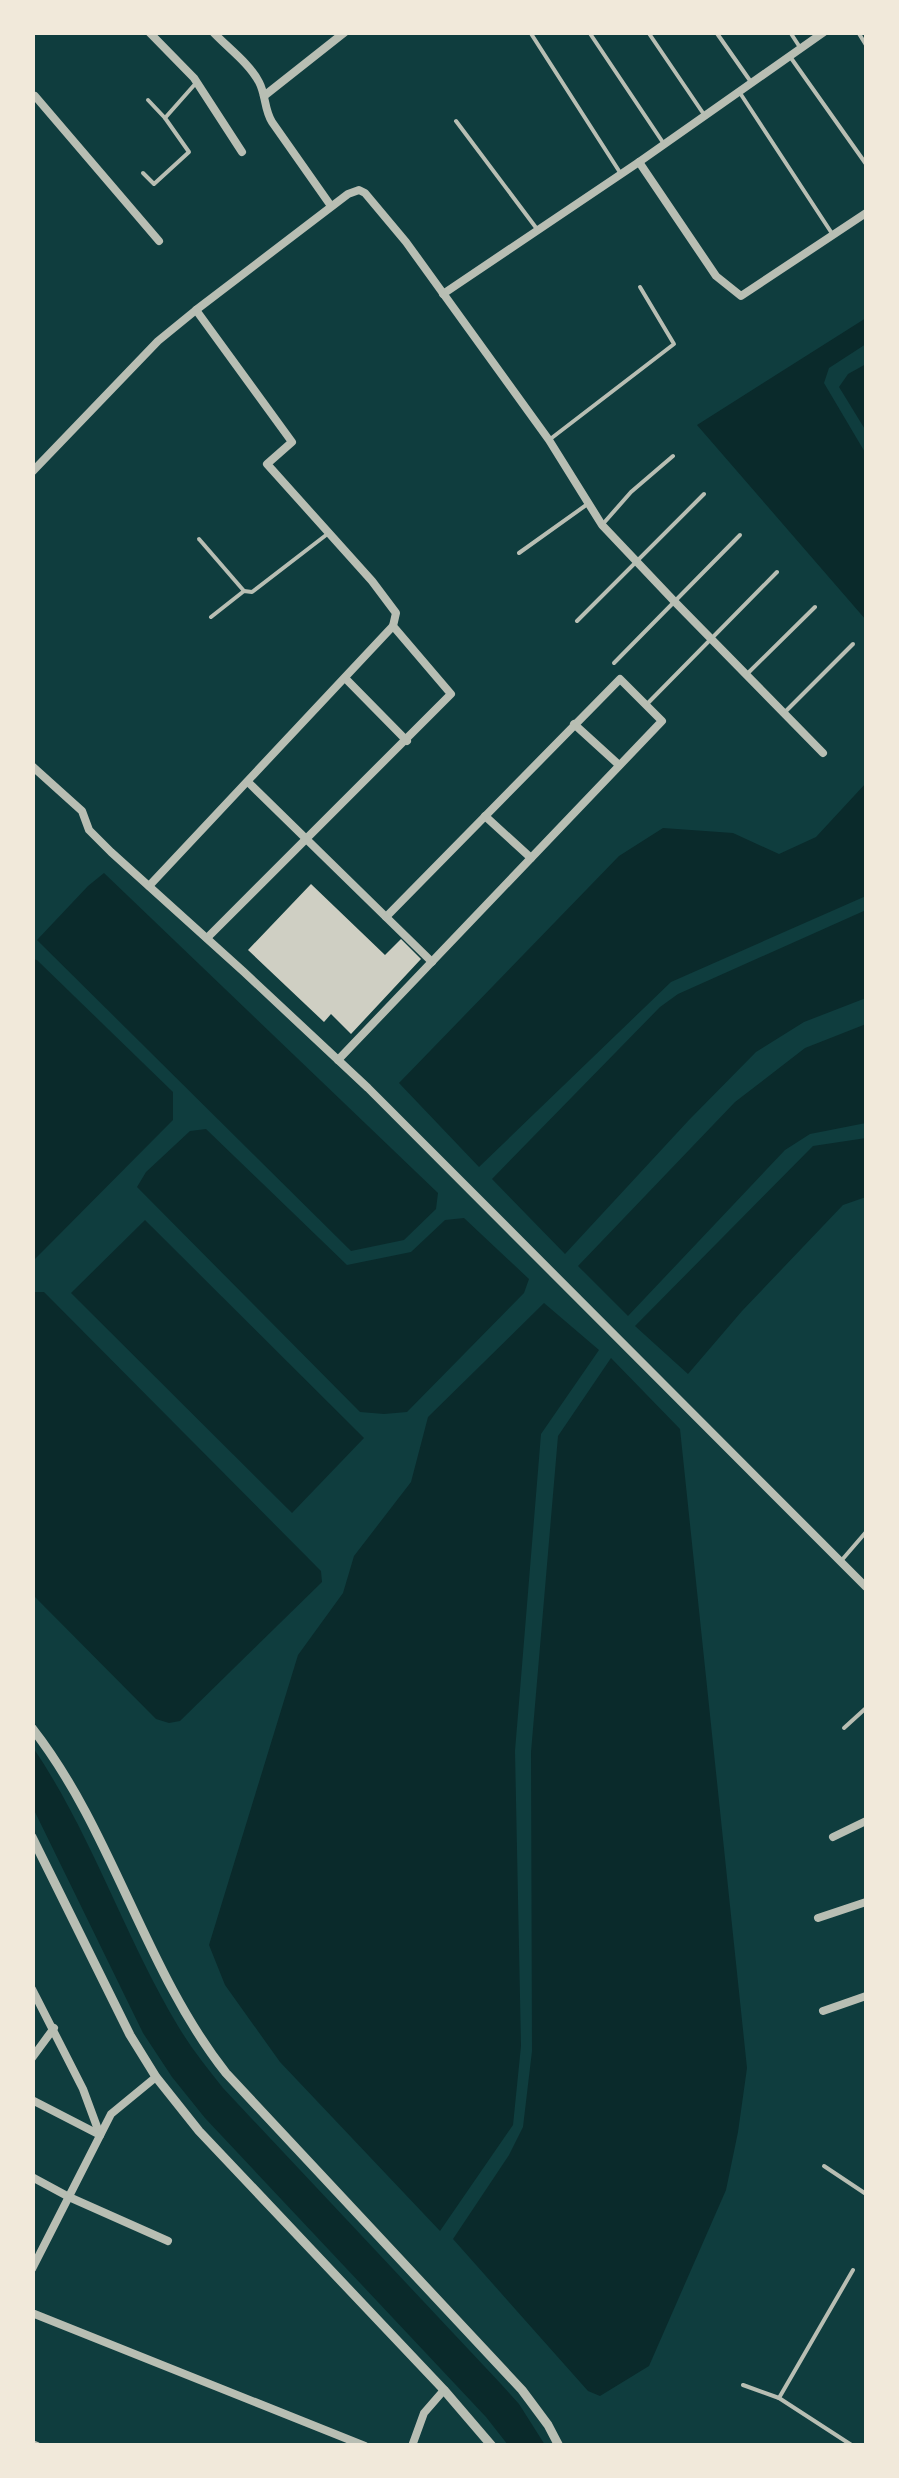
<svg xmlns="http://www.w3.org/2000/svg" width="899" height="2478" font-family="'Fira Sans',sans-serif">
  <rect width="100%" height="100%" fill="#0f3d3e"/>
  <g fill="#0a2a2b">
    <polygon points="866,318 866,344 829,368 824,383 866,454 866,620 697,425"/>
    <polygon points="866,364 866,431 839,387 848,374"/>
    <polygon points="866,783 866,896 671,982 479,1167 399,1083 619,856 663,828 733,833 779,854 816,837"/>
    <polygon points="104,873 438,1193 436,1209 404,1240 351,1251 37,940 88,886"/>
    <polygon points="866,910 866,998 804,1022 756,1052 689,1120 565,1254 492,1179 660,1007 678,994"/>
    <polygon points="33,959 37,960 173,1092 173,1120 33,1261"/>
    <polygon points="866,1024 866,1123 810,1134 785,1150 628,1316 578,1266 735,1102 805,1048"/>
    <polygon points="206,1129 347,1265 411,1252 445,1220 464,1218 529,1279 524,1293 407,1412 384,1414 360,1412 137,1187 146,1172 190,1131"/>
    <polygon points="866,1138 866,1197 843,1205 742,1311 688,1374 635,1326 813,1146"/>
    <polygon points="145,1220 364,1438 292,1513 71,1293"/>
    <polygon points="33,1292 44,1292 321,1571 322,1582 180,1721 169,1723 156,1719 33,1595"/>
    <polygon points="544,1303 599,1350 541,1434 515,1751 521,2046 513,2125 440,2231 280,2062 225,1985 209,1945 298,1655 343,1593 354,1556 411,1482 428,1417"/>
    <polygon points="611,1358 680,1429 747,2068 738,2132 726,2190 649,2366 600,2396 588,2391 453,2239 509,2155 523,2127 532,2051 531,1752 558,1436"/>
    <path d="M32 1746C92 1834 124 1936 178 2026 191 2048 207 2068 223 2088L501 2384 519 2404 545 2445H508L486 2417 205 2118 172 2077 143 2033 33 1808Z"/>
  </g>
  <polygon fill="#cfcfc3" points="311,884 385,955 401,939 421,959 351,1034 331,1014 324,1022 248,950"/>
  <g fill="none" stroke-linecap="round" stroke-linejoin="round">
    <g stroke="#b8beb3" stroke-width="4">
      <polyline points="530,32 621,174"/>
      <polyline points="589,32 664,144"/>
      <polyline points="648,32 705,116"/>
      <polyline points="716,32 751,82"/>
      <polyline points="790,32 801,49"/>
      <polyline points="858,32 866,45"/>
      <polyline points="791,58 866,164"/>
      <polyline points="740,93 833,235"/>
      <polyline points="148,100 165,118"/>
      <polyline points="456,121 537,229"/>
      <polyline points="143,173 154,184 189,152 165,118 196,83"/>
      <polyline points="549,440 674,344 640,287"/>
      <polyline points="602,525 631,492 673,456"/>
      <polyline points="199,539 244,591"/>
      <polyline points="519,553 589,503"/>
      <polyline points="211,617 244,591 252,592 330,532"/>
      <polyline points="577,621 704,494"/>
      <polyline points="614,663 740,535"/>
      <polyline points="747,674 815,607"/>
      <polyline points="647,704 777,572"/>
      <polyline points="786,711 853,644"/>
      <polyline points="841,1561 866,1532"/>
      <polyline points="844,1728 866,1708"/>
      <polyline points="824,2166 866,2194"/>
      <polyline points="743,2385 779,2398 853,2446"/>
      <polyline points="779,2398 853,2270"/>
    </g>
    <g stroke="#b8beb3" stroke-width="8">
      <polyline points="149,32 194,78 242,152"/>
      <path d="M213 32C228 48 249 63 259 82 266 95 264 109 272 122L331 206"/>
      <polyline points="264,96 345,32"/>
      <polyline points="32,99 35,96 159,241"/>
      <polyline points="639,162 716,276 741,296 866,213"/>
      <polyline points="443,294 639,162 824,32"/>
      <polyline points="196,310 292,442 267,464 372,581 396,613 393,626 451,694 207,938"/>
      <polyline points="32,472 158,341 196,310 348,194 359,190 365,193 406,242 549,440 602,525 674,601 823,753"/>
      <polyline points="345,678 407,741"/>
      <polyline points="574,724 619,765"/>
      <polyline points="32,766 82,811 89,830 111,852 244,972 368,1088 866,1587"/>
      <polyline points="248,782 432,962"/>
      <polyline points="485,816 531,858"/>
      <polyline points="149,886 393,626"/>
      <polyline points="338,1060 662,721 620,679 386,917"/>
      <polyline points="833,1837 866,1821"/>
      <polyline points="818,1918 866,1902"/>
      <polyline points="32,1989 83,2089 100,2135"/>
      <polyline points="823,2011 866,1996"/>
      <polyline points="32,2058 54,2028"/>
      <polyline points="32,2100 100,2135"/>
      <polyline points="32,2177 69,2197 168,2241"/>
      <polyline points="32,2269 111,2114 156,2077"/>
      <polyline points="32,2313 365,2446"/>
      <polyline points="32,2444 37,2446"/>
      <polyline points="412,2446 424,2413 444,2390"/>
    </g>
    <g stroke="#b8beb3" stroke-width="9">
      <path d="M32 1728C114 1833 144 1969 226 2073L522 2390 548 2425 559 2446"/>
      <polyline points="32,1837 130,2035 156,2077 199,2131 444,2390 492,2446"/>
    </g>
  </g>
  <rect width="899" height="2478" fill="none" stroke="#f1e9da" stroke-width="70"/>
</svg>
